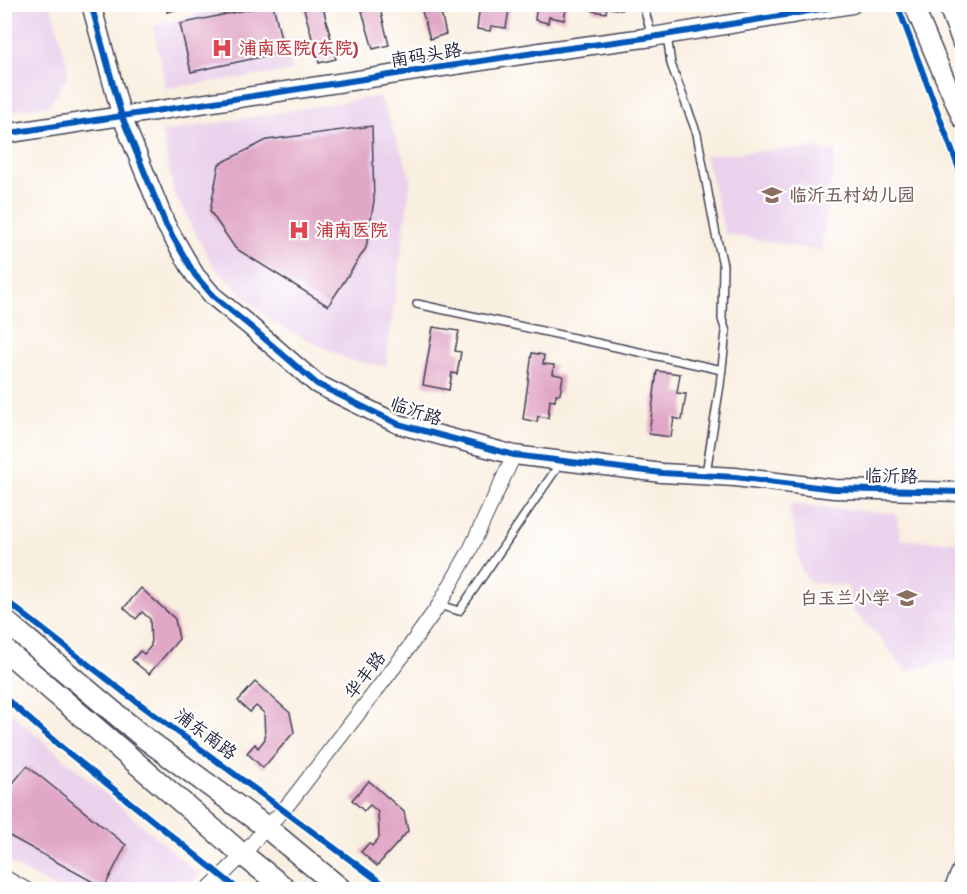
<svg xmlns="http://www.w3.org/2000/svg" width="967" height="894" font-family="Itim,'LXGW WenKai TC',sans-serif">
  <rect width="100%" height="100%" fill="#fff"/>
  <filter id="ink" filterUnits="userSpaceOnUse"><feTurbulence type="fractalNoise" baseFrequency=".0167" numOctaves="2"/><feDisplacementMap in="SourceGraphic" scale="12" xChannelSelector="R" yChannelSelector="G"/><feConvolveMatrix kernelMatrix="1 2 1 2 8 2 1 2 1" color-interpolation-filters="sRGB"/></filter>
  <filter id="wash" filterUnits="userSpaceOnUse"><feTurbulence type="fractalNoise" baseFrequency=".008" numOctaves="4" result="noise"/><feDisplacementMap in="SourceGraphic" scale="24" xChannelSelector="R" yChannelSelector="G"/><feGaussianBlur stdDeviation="1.35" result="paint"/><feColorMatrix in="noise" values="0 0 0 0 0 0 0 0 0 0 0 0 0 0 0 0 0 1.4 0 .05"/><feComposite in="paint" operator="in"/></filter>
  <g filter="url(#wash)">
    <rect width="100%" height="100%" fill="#f9efe0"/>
    <g fill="#ead1ec">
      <polygon points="5,4 51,5 68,69 66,79 49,105 5,112"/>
      <polygon points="231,5 277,5 292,71 166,88 153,26"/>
      <polygon points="380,96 411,178 386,366 352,361 273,323 214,267 174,194 162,132"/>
      <polygon points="794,149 820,149 836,152 821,251 725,234 705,155"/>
      <polygon points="789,504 896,514 901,540 962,542 962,658 906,672 877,634 853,611 848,586 809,582 801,569"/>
      <polygon points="4,707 200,875 185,889 57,889 5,861"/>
    </g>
    <g id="blocks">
      <g fill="#e1a7c6">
        <polygon points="165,4 194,4 194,5 167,12"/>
        <polygon points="273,4 284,52 191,72 180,24"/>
        <polygon points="311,4 328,4 323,7 336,59 319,63 304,9 312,7"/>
        <polygon points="360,4 379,4 389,45 373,49"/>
        <polygon points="420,4 439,4 446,34 430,39"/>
        <polygon points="480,4 510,4 506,28 491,26 490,31 477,29"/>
        <polygon points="537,4 567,4 564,20 549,17 548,23 535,20"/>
        <polygon points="594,4 623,4 622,10 607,7 606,13 593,11"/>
        <polygon points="372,126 374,201 366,248 328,306 235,248 210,211 219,164 267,140"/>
        <polygon points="433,327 459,331 455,351 461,352 457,374 452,373 449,390 423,385"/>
        <polygon points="532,353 544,355 543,364 554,365 553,374 563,376 560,394 556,394 555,401 550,400 548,418 538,416 537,422 523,419"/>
        <polygon points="657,371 680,374 677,393 686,394 682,420 674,418 671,437 649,434"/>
        <polygon points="141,588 175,619 179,639 149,674 132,660 140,651 144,654 151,646 150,619 142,612 136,619 124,608"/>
        <polygon points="255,682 290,713 294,732 263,768 247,753 255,744 258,748 265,739 264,713 256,706 250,712 238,701"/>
        <polygon points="27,766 126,845 104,888 4,833 4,794"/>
        <polygon points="369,781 404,812 408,831 377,866 361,852 369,843 372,846 379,838 378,812 370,805 364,811 352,800"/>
      </g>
    </g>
  </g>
  <g filter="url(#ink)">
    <use href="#blocks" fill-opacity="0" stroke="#424154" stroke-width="1.5"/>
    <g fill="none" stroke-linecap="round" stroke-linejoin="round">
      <g stroke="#424154" stroke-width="10">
        <g id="lane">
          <polyline points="643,4 652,37"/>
          <polyline points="667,35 671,64 697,134 716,235 723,265 722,319 726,332 720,385 706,473"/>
          <polyline points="417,304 722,370"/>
          <polyline points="439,605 459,611 561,462"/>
        </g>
      </g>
      <g stroke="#424154" stroke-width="16">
        <g id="street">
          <polyline points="4,877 27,890"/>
          <polyline points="207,890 243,855 266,827 283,811 402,657 439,605 470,550 514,455"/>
        </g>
      </g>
      <g stroke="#424154" stroke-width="21">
        <g id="secondary">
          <polyline points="91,4 122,117 166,225 195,275 213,296 251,327 317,384 398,424 514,455 662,473 735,477 834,489 962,492"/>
          <polyline points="913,4 962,119"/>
          <polyline points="947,4 962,43"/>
          <polyline points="4,134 547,51 652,37 852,4"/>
          <polyline points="953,890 962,870"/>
        </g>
      </g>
      <g stroke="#424154" stroke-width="24">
        <g id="primary">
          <polyline points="4,620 142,736 266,827 342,890"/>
          <polyline points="4,649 243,855 287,890"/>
        </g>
      </g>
      <use href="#lane" stroke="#fff" stroke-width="7"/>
      <use href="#street" stroke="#fff" stroke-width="14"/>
      <use href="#secondary" stroke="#fff" stroke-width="18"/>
      <use href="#primary" stroke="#fff" stroke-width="21"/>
      <g stroke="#fff" stroke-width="10">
        <g id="cycleway">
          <polyline points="91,4 122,117 166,225 195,275 213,296 251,327 317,384 398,424 514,455 662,473 735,477 834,489 962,492"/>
          <polyline points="897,4 962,177"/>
          <polyline points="4,134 547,51 652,37 852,4"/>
          <polyline points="4,599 121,690 391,890"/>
          <polyline points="4,697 60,746 239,890"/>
        </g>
      </g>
      <use href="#cycleway" stroke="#0057b8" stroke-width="6"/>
    </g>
  </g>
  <defs>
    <g id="hospital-bare" transform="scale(1.62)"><path d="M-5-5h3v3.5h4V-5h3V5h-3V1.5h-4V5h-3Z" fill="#e0444e" stroke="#fff" stroke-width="2.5" paint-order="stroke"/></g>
    <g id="school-bare" transform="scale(1.62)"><path d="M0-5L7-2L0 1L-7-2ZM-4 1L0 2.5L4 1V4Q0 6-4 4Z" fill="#8d6e63" stroke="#fff" stroke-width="2.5" paint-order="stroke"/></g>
  </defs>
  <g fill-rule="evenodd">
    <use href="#hospital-bare" x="222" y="48"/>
    <use href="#school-bare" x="772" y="195"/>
    <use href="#hospital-bare" x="299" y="230"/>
    <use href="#school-bare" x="907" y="598"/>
  </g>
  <g text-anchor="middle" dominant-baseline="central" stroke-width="4.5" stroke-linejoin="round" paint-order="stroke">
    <g font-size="18" font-weight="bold" fill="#be3a42" stroke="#fff" text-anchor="start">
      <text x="239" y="48">浦南医院(东院)</text>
      <text x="316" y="230">浦南医院</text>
    </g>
    <g font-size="18" fill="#22223b" stroke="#fff">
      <text transform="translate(426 55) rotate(-9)">南码头路</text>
      <text transform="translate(416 411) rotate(19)">临沂路</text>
      <text transform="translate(891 476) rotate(1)">临沂路</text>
      <text transform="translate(365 675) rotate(-52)">华丰路</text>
      <text transform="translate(206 734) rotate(37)">浦东南路</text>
    </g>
    <g font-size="18" font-weight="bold" fill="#785e54" stroke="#fff" text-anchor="start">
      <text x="789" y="195">临沂五村幼儿园</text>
      <text x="890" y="598" text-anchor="end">白玉兰小学</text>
    </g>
  </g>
  <rect width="967" height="894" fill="none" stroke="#fff" stroke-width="24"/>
</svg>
